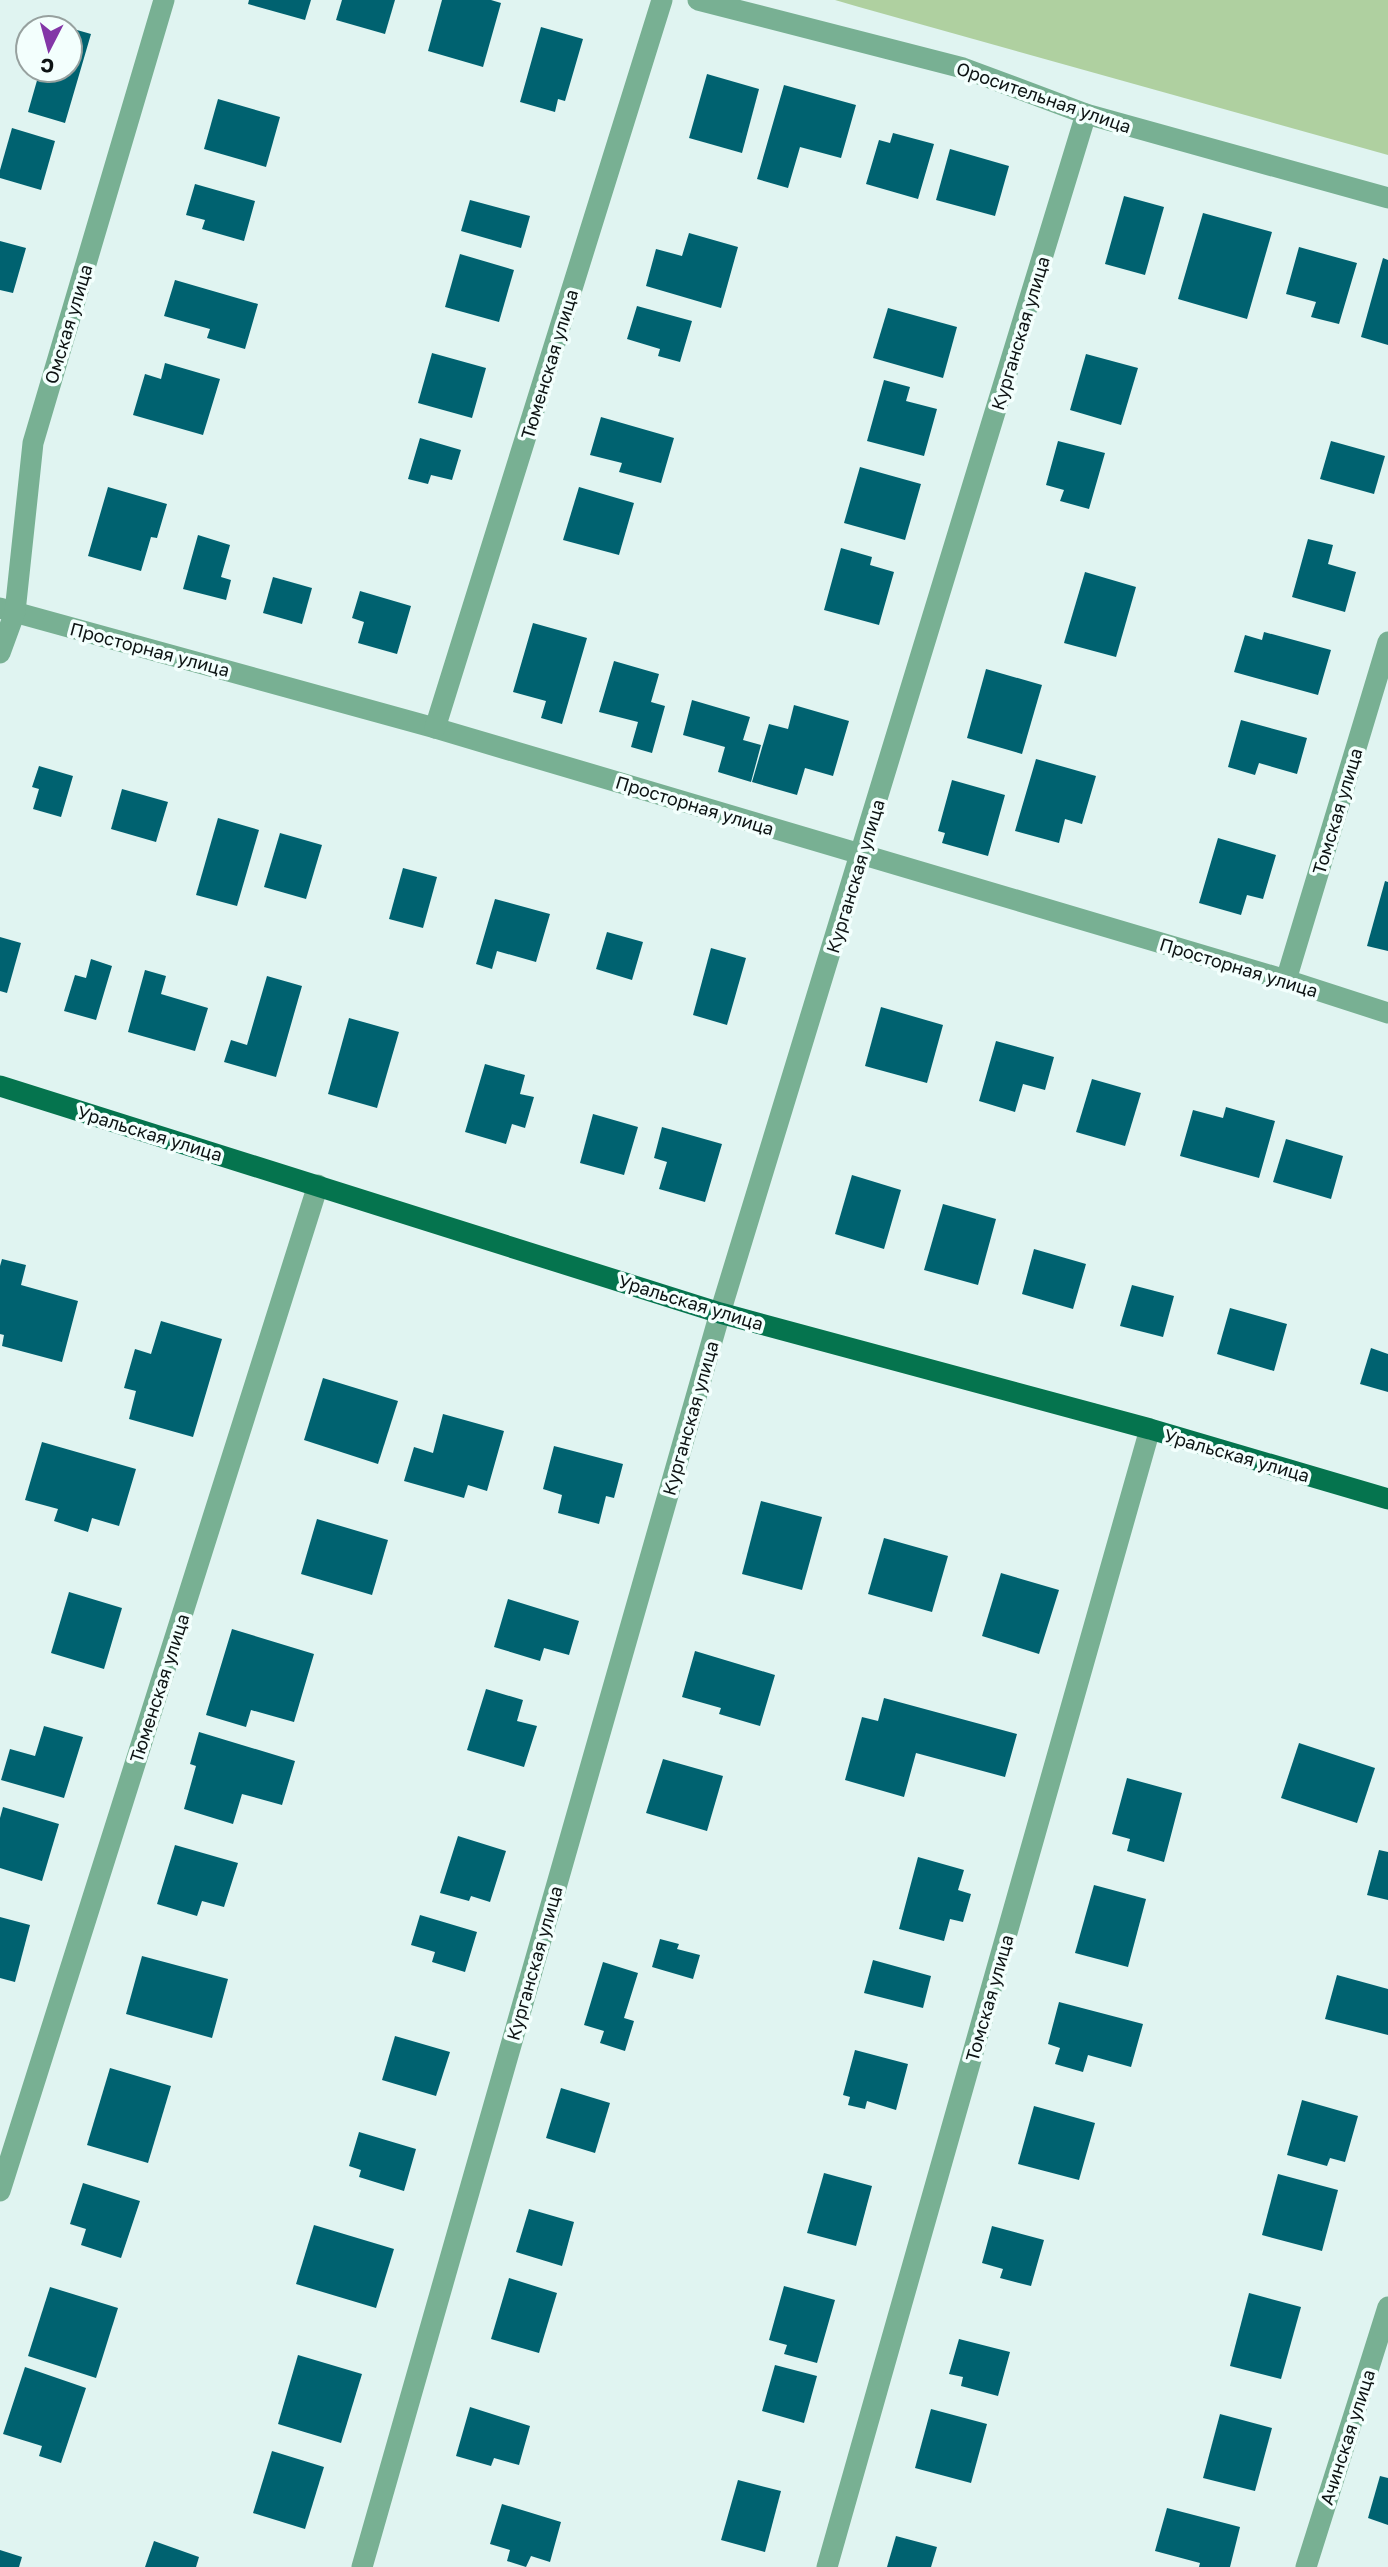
<svg xmlns="http://www.w3.org/2000/svg" width="1388" height="2567" font-family="'Golos Text',sans-serif">
  <rect width="100%" height="100%" fill="#e0f4f1"/>
  <polygon fill="#afd0a0" points="835,0 1388,0 1388,155 859,7"/>
  <g fill="#006270">
    <polygon points="249,0 311,0 305,20 248,4"/>
    <polygon points="342,0 395,0 385,34 336,20"/>
    <polygon points="442,0 491,0 501,3 483,67 428,51"/>
    <polygon points="541,27 583,39 565,101 558,99 555,112 520,102"/>
    <polygon points="70,28 91,34 65,123 28,112 40,70 70,70"/>
    <polygon points="707,74 759,89 742,153 689,138"/>
    <polygon points="784,85 856,105 841,158 800,147 788,188 757,179"/>
    <polygon points="218,99 280,117 266,167 204,149"/>
    <polygon points="12,128 55,141 41,190 0,178 0,170"/>
    <polygon points="893,133 934,144 918,199 866,184 879,140 890,143"/>
    <polygon points="950,149 1009,166 995,216 936,200"/>
    <polygon points="195,184 255,201 244,241 202,229 205,220 186,215"/>
    <polygon points="1124,196 1164,207 1145,275 1105,264"/>
    <polygon points="470,200 530,216 521,248 461,231"/>
    <polygon points="1203,213 1272,232 1247,319 1178,299"/>
    <polygon points="689,233 738,247 721,308 646,286 656,249 682,256"/>
    <polygon points="0,241 26,248 13,293 0,290"/>
    <polygon points="1299,247 1357,263 1339,324 1311,317 1316,302 1286,294"/>
    <polygon points="460,254 514,270 499,322 445,307"/>
    <polygon points="1383,258 1388,260 1388,345 1361,337"/>
    <polygon points="175,280 258,304 245,349 207,338 210,329 164,316"/>
    <polygon points="637,306 692,321 680,362 658,356 660,349 627,339"/>
    <polygon points="888,308 957,327 943,378 873,358"/>
    <polygon points="432,353 486,368 472,418 418,403"/>
    <polygon points="1086,354 1138,368 1121,425 1070,410"/>
    <polygon points="165,363 220,379 203,435 133,415 145,374 161,379"/>
    <polygon points="884,380 910,387 906,401 937,409 924,456 867,441"/>
    <polygon points="601,417 674,438 661,483 619,472 622,463 590,455"/>
    <polygon points="420,438 461,450 452,480 431,475 428,484 408,479"/>
    <polygon points="1058,441 1105,453 1089,509 1060,501 1064,490 1046,485"/>
    <polygon points="1331,441 1385,456 1374,494 1320,479"/>
    <polygon points="860,467 921,484 905,540 844,523"/>
    <polygon points="108,487 167,504 157,538 151,537 141,571 88,556"/>
    <polygon points="579,487 634,503 619,555 563,540"/>
    <polygon points="198,535 230,545 221,577 231,580 226,600 183,589"/>
    <polygon points="1308,539 1333,545 1328,564 1356,572 1345,612 1292,597"/>
    <polygon points="841,548 872,557 870,565 894,572 879,625 824,610"/>
    <polygon points="1085,572 1136,587 1116,657 1064,643"/>
    <polygon points="273,577 312,588 302,624 263,613"/>
    <polygon points="360,591 411,606 397,654 358,643 364,622 352,618"/>
    <polygon points="533,623 587,638 562,724 541,718 546,701 513,692"/>
    <polygon points="1264,632 1331,650 1318,695 1234,672 1245,635 1262,640"/>
    <polygon points="614,661 659,674 651,702 665,706 652,753 631,747 638,722 599,712"/>
    <polygon points="986,669 1042,685 1022,754 967,738"/>
    <polygon points="692,700 750,717 743,740 761,745 751,782 718,772 725,747 683,735"/>
    <polygon points="794,705 849,721 833,776 805,768 797,795 752,782 769,724 788,729"/>
    <polygon points="1241,720 1307,738 1297,774 1259,763 1255,775 1228,767"/>
    <polygon points="1036,759 1096,776 1082,824 1065,819 1059,843 1015,831"/>
    <polygon points="39,766 73,776 61,817 33,809 39,789 32,787"/>
    <polygon points="952,780 1005,795 988,856 942,843 945,833 938,831"/>
    <polygon points="122,789 168,802 156,842 111,829"/>
    <polygon points="218,818 259,830 237,906 196,895"/>
    <polygon points="280,833 322,845 306,899 264,887"/>
    <polygon points="1218,838 1276,855 1263,899 1247,895 1241,915 1199,903"/>
    <polygon points="403,868 437,877 423,928 389,919"/>
    <polygon points="1385,881 1388,882 1388,951 1367,946"/>
    <polygon points="495,899 550,914 536,962 497,951 492,969 476,964"/>
    <polygon points="607,932 643,942 632,980 596,969"/>
    <polygon points="0,937 21,943 7,993 0,991"/>
    <polygon points="711,948 746,958 727,1025 693,1015"/>
    <polygon points="91,959 112,966 96,1020 64,1011 75,975 86,978"/>
    <polygon points="145,970 166,976 161,994 208,1008 195,1051 128,1032"/>
    <polygon points="267,976 302,986 276,1077 224,1062 231,1040 247,1045"/>
    <polygon points="881,1007 943,1025 927,1083 865,1066"/>
    <polygon points="349,1018 399,1032 377,1108 328,1094"/>
    <polygon points="996,1041 1054,1057 1045,1090 1023,1084 1015,1112 979,1101"/>
    <polygon points="485,1064 525,1075 520,1094 534,1097 525,1128 512,1124 506,1144 465,1132"/>
    <polygon points="1092,1079 1141,1093 1125,1146 1076,1132"/>
    <polygon points="1226,1107 1275,1121 1259,1178 1180,1156 1193,1110 1223,1118"/>
    <polygon points="593,1114 638,1127 624,1175 580,1163"/>
    <polygon points="662,1127 722,1144 705,1202 659,1189 667,1162 654,1158"/>
    <polygon points="1286,1139 1343,1156 1331,1199 1273,1182"/>
    <polygon points="852,1175 901,1190 884,1249 835,1234"/>
    <polygon points="943,1204 996,1219 978,1285 924,1270"/>
    <polygon points="1034,1249 1086,1264 1073,1309 1022,1294"/>
    <polygon points="2,1259 26,1265 21,1285 78,1301 62,1362 2,1346 4,1335 0,1334 0,1266"/>
    <polygon points="1132,1285 1174,1296 1163,1337 1120,1326"/>
    <polygon points="1230,1308 1287,1324 1274,1371 1217,1354"/>
    <polygon points="161,1321 222,1339 193,1437 129,1419 136,1391 124,1388 135,1349 151,1354"/>
    <polygon points="1371,1348 1388,1354 1388,1392 1360,1384"/>
    <polygon points="323,1378 398,1401 378,1464 304,1440"/>
    <polygon points="443,1414 504,1431 487,1491 468,1485 464,1498 404,1481 414,1447 433,1453"/>
    <polygon points="42,1442 136,1469 119,1526 92,1518 88,1532 54,1521 58,1509 25,1500"/>
    <polygon points="554,1446 623,1464 614,1498 606,1496 599,1524 558,1513 562,1495 543,1489"/>
    <polygon points="761,1501 822,1517 802,1590 742,1574"/>
    <polygon points="317,1519 388,1540 372,1595 301,1574"/>
    <polygon points="884,1538 948,1556 932,1612 868,1594"/>
    <polygon points="1001,1573 1059,1590 1039,1654 982,1636"/>
    <polygon points="69,1592 122,1608 104,1669 51,1653"/>
    <polygon points="508,1599 579,1621 569,1655 544,1648 540,1661 494,1647"/>
    <polygon points="232,1629 314,1654 294,1722 251,1710 246,1727 206,1715"/>
    <polygon points="695,1651 775,1675 760,1726 719,1714 721,1708 682,1697"/>
    <polygon points="486,1689 523,1700 517,1721 537,1726 524,1767 467,1750"/>
    <polygon points="884,1698 1017,1734 1005,1777 916,1753 904,1797 845,1780 862,1717 878,1721"/>
    <polygon points="44,1726 83,1737 64,1798 1,1780 10,1749 35,1756"/>
    <polygon points="199,1732 295,1761 282,1805 242,1794 233,1824 184,1809 196,1766 190,1764"/>
    <polygon points="1299,1743 1375,1768 1357,1823 1281,1798"/>
    <polygon points="663,1759 723,1776 707,1831 646,1813"/>
    <polygon points="1127,1778 1182,1793 1164,1862 1127,1851 1130,1839 1112,1834"/>
    <polygon points="3,1807 59,1824 42,1881 0,1868 0,1818"/>
    <polygon points="458,1836 506,1851 490,1902 471,1896 469,1901 440,1893"/>
    <polygon points="175,1845 238,1863 224,1907 202,1901 197,1916 157,1904"/>
    <polygon points="1379,1850 1388,1852 1388,1900 1367,1895"/>
    <polygon points="918,1857 964,1870 958,1890 971,1894 963,1922 950,1919 944,1941 899,1929"/>
    <polygon points="1094,1885 1146,1899 1128,1967 1075,1953"/>
    <polygon points="420,1915 477,1932 465,1972 432,1962 435,1952 411,1945"/>
    <polygon points="0,1917 30,1925 15,1982 0,1978"/>
    <polygon points="660,1939 679,1944 677,1949 700,1955 693,1979 652,1967"/>
    <polygon points="142,1956 228,1979 212,2038 126,2014"/>
    <polygon points="873,1960 931,1976 923,2008 864,1993"/>
    <polygon points="603,1962 638,1973 624,2018 634,2021 625,2051 600,2043 604,2031 584,2025"/>
    <polygon points="1337,1975 1388,1989 1388,2035 1325,2019"/>
    <polygon points="1059,2002 1143,2024 1131,2067 1088,2055 1083,2072 1055,2064 1060,2048 1048,2044"/>
    <polygon points="395,2036 450,2052 436,2096 382,2080"/>
    <polygon points="855,2050 908,2064 896,2110 867,2101 865,2109 848,2105 850,2097 843,2095"/>
    <polygon points="110,2068 171,2086 148,2163 87,2145"/>
    <polygon points="561,2088 610,2103 595,2153 546,2138"/>
    <polygon points="1302,2100 1358,2116 1345,2162 1330,2158 1327,2166 1287,2155"/>
    <polygon points="1034,2106 1095,2123 1079,2180 1018,2164"/>
    <polygon points="359,2132 416,2149 404,2191 359,2177 361,2170 349,2166"/>
    <polygon points="824,2173 872,2186 856,2246 807,2233"/>
    <polygon points="1278,2174 1338,2190 1322,2251 1262,2235"/>
    <polygon points="83,2183 140,2201 121,2258 81,2245 86,2229 70,2224"/>
    <polygon points="529,2209 574,2222 562,2266 516,2252"/>
    <polygon points="314,2225 394,2249 376,2308 296,2284"/>
    <polygon points="992,2226 1044,2240 1031,2286 1000,2278 1003,2269 982,2263"/>
    <polygon points="509,2278 557,2293 539,2353 491,2339"/>
    <polygon points="784,2286 835,2300 817,2363 784,2354 787,2345 769,2340"/>
    <polygon points="50,2287 118,2308 96,2378 28,2356"/>
    <polygon points="1249,2293 1301,2307 1281,2379 1230,2366"/>
    <polygon points="959,2339 1010,2352 998,2396 961,2386 963,2377 949,2374"/>
    <polygon points="298,2355 362,2374 341,2443 278,2424"/>
    <polygon points="775,2365 817,2376 804,2423 762,2411"/>
    <polygon points="25,2367 86,2388 61,2463 39,2456 42,2446 3,2434"/>
    <polygon points="470,2407 530,2426 519,2465 494,2458 491,2466 456,2456"/>
    <polygon points="931,2409 987,2424 971,2483 915,2468"/>
    <polygon points="1220,2414 1272,2428 1255,2491 1203,2478"/>
    <polygon points="272,2451 324,2467 305,2529 253,2513"/>
    <polygon points="1380,2476 1388,2478 1388,2525 1368,2518"/>
    <polygon points="738,2480 781,2491 765,2552 721,2540"/>
    <polygon points="502,2504 561,2522 550,2562 531,2556 526,2567 507,2561 510,2550 490,2544"/>
    <polygon points="1167,2508 1240,2527 1230,2567 1199,2567 1200,2563 1155,2551"/>
    <polygon points="896,2536 937,2547 931,2567 887,2567"/>
    <polygon points="154,2541 199,2557 196,2567 145,2567"/>
    <polygon points="0,2550 22,2557 19,2567 0,2567"/>
  </g>
  <g fill="none" stroke-linecap="round" stroke-linejoin="round">
    <g stroke="#78b093" stroke-width="21">
      <polyline points="698,0 963,68 1086,114 1388,198"/>
      <polyline points="0,608 435,728 1286,980 1388,1013"/>
      <polyline points="0,653 15,612 33,443 164,0"/>
      <polyline points="435,728 662,0"/>
      <polyline points="1286,980 1388,642"/>
      <polyline points="0,2191 318,1185"/>
      <polyline points="362,2567 720,1313 1086,114"/>
      <polyline points="827,2567 1150,1429"/>
      <polyline points="1306,2567 1388,2307"/>
    </g>
    <polyline stroke="#05744e" stroke-width="21" points="0,1086 720,1313 1150,1429 1388,1499"/>
  </g>
  <g text-anchor="middle" dominant-baseline="central" stroke-width="7" stroke-linejoin="round" paint-order="stroke">
    <g font-size="18" fill="#0d1313" stroke="#f3fffd">
      <text transform="translate(1044 97) rotate(19)">Оросительная улица</text>
      <text transform="translate(68 324) rotate(-73)">Омская улица</text>
      <text transform="translate(1020 333) rotate(-73)">Курганская улица</text>
      <text transform="translate(549 364) rotate(-73)">Тюменская улица</text>
      <text transform="translate(150 649) rotate(15)">Просторная улица</text>
      <text transform="translate(695 805) rotate(17)">Просторная улица</text>
      <text transform="translate(1337 811) rotate(-73)">Томская улица</text>
      <text transform="translate(855 876) rotate(-73)">Курганская улица</text>
      <text transform="translate(1239 967) rotate(17)">Просторная улица</text>
      <text transform="translate(150 1133) rotate(17)">Уральская улица</text>
      <text transform="translate(691 1302) rotate(17)">Уральская улица</text>
      <text transform="translate(690 1418) rotate(-74)">Курганская улица</text>
      <text transform="translate(1237 1455) rotate(16)">Уральская улица</text>
      <text transform="translate(159 1688) rotate(-72)">Тюменская улица</text>
      <text transform="translate(534 1963) rotate(-74)">Курганская улица</text>
      <text transform="translate(989 1998) rotate(-74)">Томская улица</text>
      <text transform="translate(1347 2437) rotate(-72)">Ачинская улица</text>
    </g>
  </g>
  <g transform="translate(49 49) rotate(186)"><circle r="33" fill="#f3fffd" stroke="#97a19f" stroke-width="2"/>
  <path d="M0-5L12 26L0 18L-12 26Z" fill="#8336a7"/>
  <text y="-10" font-size="19" font-weight="bold" text-anchor="middle" fill="#0d1313">С</text>
  </g>
</svg>
